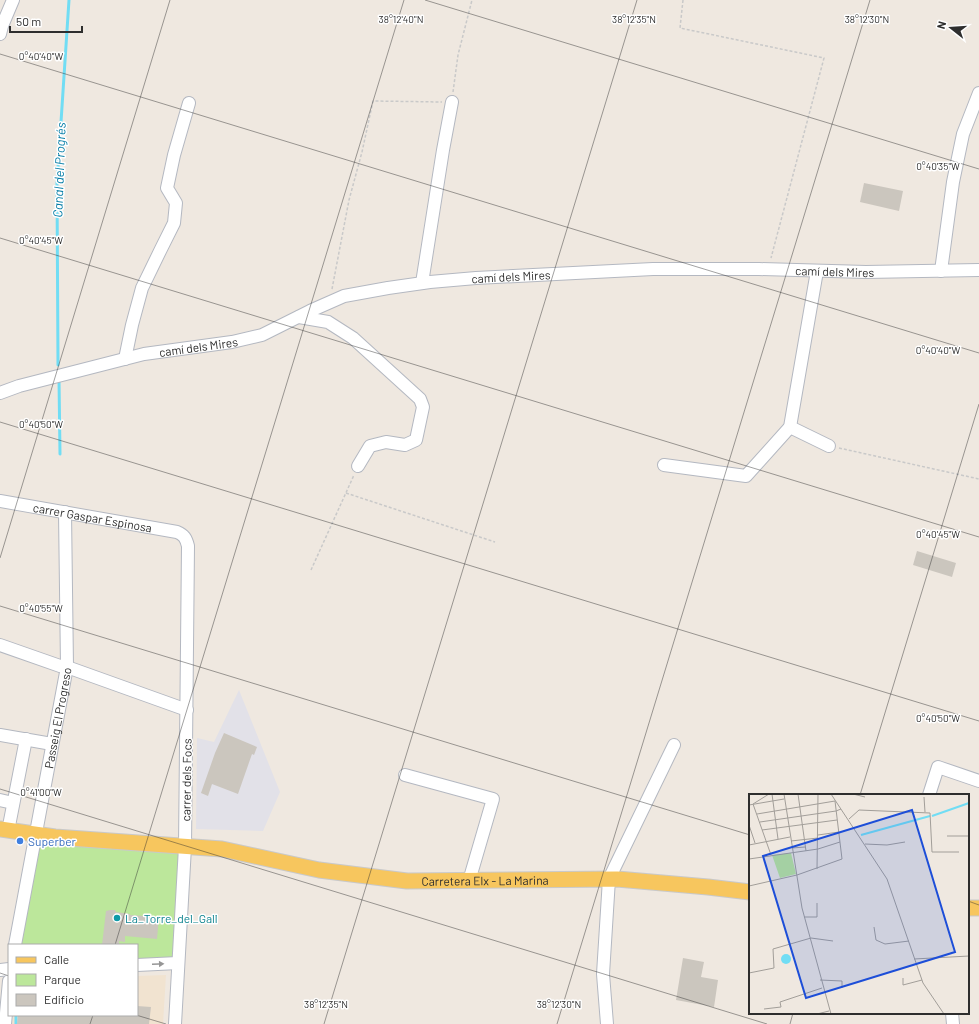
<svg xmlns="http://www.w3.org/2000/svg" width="979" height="1024" font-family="Barlow,sans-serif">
  <rect width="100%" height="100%" fill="#efe8e0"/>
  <polygon fill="#e2e1e8" points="239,690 280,792 263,831 196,829 197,738 214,742"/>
  <polygon fill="#f1e3d0" points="166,975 163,1024 12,1024 13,1015 137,1015 137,976"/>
  <polygon fill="#bce79b" points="37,842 181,853 175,961 137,962 137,945 20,945"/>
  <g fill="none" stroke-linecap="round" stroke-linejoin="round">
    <g stroke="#71ddf4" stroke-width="3">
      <polyline points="58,365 57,183 69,0"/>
      <polyline points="59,379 60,454"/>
      <polyline points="16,1024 16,1015"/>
    </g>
  </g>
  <g fill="#cbc6be">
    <polygon points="864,183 903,191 899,211 860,202"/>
    <polygon points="917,551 956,563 952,577 913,565"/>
    <polygon points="224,733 257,747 254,755 252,754 238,794 212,784 208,796 201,793 215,753"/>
    <polygon points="110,910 115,910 116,912 130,914 130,915 159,917 157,939 125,936 125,942 119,941 119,945 102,945 106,911"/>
    <polygon points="683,958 704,962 701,977 718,980 714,1007 676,1000"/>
    <polygon points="137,1006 151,1007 149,1024 17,1024 18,1015 137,1015"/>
  </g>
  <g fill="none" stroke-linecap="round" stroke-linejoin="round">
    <g stroke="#b4b8c1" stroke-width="14">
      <g id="minor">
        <polyline points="0,34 2,26 13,0"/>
        <polyline points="941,271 953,182 963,134 979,93"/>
        <polyline points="422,283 443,150 452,102"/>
        <polyline points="299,317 328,322 353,338 420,399 423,407 416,440 405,445 386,442 370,446 358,466"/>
        <polyline points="125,359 132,325 142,288 161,249 174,223 176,203 167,188 174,155 189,103"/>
        <path id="s1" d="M0 393 19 386 144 354 232 342 262 335 310 311 344 296 388 288 430 282 476 278 653 269H759L866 272 979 270"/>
        <polyline points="790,427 829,446"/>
        <polyline points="664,465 746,476 790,427 817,271"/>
        <path id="s2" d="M0 501 177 532C184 535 186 538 188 546L185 847 175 1024"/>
        <polyline points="0,645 60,666 67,667 187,710"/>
        <polyline points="0,735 52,744"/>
        <polyline points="405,775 493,799 469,881"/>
        <polyline points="929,795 938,767 979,781"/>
        <polyline points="0,800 13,803"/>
        <polyline points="8,831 26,739"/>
        <path id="s3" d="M15 945 67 667 65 512"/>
        <polyline points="137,965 178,963"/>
        <polyline points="0,970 9,969"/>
        <polyline points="952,1013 953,1024"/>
        <polyline points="5,1024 9,981"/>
        <polyline points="607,1024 603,974 609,879 674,745"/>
      </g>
    </g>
    <g stroke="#c9c9c9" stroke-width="17">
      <g id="major">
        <path id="s4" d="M0 829 55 837 222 849 319 870 407 881 617 879 708 887 750 892"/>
        <polyline points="968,908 979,908"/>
      </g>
    </g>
    <g stroke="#c9c9c9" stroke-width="1.5" stroke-dasharray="3 2" stroke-linecap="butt">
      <polyline points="683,0 680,28 824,58 771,258"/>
      <polyline points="453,92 458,55 472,0"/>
      <polyline points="332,289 349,200 362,152 373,101 442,102"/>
      <polyline points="839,448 979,479"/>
      <polyline points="346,493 495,542"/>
      <polyline points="311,570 354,475"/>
    </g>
    <use href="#minor" stroke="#fff" stroke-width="12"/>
    <use href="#major" stroke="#f7c65e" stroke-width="15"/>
  </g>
  <defs><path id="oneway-solid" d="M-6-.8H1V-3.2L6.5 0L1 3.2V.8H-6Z"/></defs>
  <use fill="#969696" href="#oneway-solid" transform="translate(158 964) rotate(-2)"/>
  <path fill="none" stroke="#2e2e2e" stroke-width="1" stroke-opacity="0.45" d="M425 0 979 169M0 54 979 353M0 238 979 537M0 422 979 721M0 558 170 0M0 606 750 835M0 789 767 1024M860 795 979 404M968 901 979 905M115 945 404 0M0 973 9 976M136 1015 166 1024M90 1024 93 1015M324 1024 637 0M557 1024 870 0M790 1024 793 1013"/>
  <circle fill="#3f7fe0" stroke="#fff" stroke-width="1.5" cx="20" cy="841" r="4"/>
  <circle fill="#0f9aa8" stroke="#fff" stroke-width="1.5" cx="117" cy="918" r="4"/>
  <g text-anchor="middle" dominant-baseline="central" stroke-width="3" stroke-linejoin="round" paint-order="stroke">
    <g font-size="12" fill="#2e2e2e" stroke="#fff">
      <text stroke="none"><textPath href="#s1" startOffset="852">camí dels Mires</textPath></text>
      <text stroke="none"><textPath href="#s1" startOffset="528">camí dels Mires</textPath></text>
      <text stroke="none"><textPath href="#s1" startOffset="204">camí dels Mires</textPath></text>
      <text stroke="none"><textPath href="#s2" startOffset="94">carrer Gaspar Espinosa</textPath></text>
      <text stroke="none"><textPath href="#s3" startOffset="231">Passeig El Progreso</textPath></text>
      <text transform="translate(186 780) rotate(-89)">carrer dels Focs</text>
      <text stroke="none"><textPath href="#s4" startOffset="489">Carretera Elx - La Marina</textPath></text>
    </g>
    <g font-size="12" fill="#366cbe" stroke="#fff" text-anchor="start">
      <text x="28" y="841">Superber</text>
    </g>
    <g font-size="12" fill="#0d838f" stroke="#fff" text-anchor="start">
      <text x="125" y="918">La_Torre_del_Gall</text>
    </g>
    <g font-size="13" font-style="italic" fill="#087fa8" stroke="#fff">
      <text transform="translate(59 170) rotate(-88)">Canal del Progrés</text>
    </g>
  </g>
  <g transform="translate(749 794)">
    <rect width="220" height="220" fill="#efe8e0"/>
    <path d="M42 59 47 80 31 84 23 61Z" fill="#bce79b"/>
    <path d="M32 165a5 5 0 1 1 10 0a5 5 0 1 1-10 0Z" fill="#71ddf4"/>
    <path fill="none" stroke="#71ddf4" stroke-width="2" d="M183 22 220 9M112 41 181 22"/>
    <path fill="none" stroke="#a29e99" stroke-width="1" d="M23 0 29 45M35 0 53 114 82 220M49 0 57 57M82 0 138 85 174 189 195 220M104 0 116 3M175 3 176 18M4 10 22 61M4 10 20 0M0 11 35 5M100 25 110 16 181 19 183 58H210M11 28 87 17 92 15M0 31 6 49M13 36 88 26M69 41 90 38M198 42H220M42 47 69 44M116 50 138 51 156 48M0 51 41 43M43 54 56 53M0 65 69 55 91 48M68 75 69 0M0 92 48 81 93 65 86 7 8 20M55 123H68V109M125 133 127 146 136 150 160 147M165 165 220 162M0 179 25 174 24 155 62 144 84 147M154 184V191L173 186M71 186 93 187V194M15 215 32 213 31 208 73 194M68 220 80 217"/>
    <path fill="#1d4ed8" fill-opacity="0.15" stroke="#1d4ed8" stroke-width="2" d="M163 16 206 158 57 204 14 62Z"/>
    <rect width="220" height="220" fill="none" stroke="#2e2e2e" stroke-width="2"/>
  </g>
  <g font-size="10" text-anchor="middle" fill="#2e2e2e" stroke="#fff" stroke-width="3" stroke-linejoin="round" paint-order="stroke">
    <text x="401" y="23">38°12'40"N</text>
    <text x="634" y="23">38°12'35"N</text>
    <text x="867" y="23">38°12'30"N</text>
    <text x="41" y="60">0°40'40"W</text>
    <text x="938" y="170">0°40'35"W</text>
    <text x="41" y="244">0°40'45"W</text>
    <text x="938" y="354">0°40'40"W</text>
    <text x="41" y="428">0°40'50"W</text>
    <text x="938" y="538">0°40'45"W</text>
    <text x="41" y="612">0°40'55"W</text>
    <text x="938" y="722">0°40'50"W</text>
    <text x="41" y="796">0°41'00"W</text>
    <text x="326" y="1008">38°12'35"N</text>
    <text x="559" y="1008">38°12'30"N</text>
  </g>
  <rect x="8" y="944" width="130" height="72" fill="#ffffff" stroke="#ababab"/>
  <rect x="16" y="957" width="20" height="6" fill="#f7c65e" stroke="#ababab"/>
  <text x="44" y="964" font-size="12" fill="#2e2e2e">Calle</text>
  <rect x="16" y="974" width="20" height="12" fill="#bce79b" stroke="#ababab"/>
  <text x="44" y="984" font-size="12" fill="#2e2e2e">Parque</text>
  <rect x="16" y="994" width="20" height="12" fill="#cbc6be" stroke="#ababab"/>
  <text x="44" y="1004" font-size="12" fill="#2e2e2e">Edificio</text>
  <g transform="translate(951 28) rotate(287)" stroke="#ffffff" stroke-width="3" paint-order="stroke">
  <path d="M0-3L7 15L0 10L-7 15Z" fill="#2e2e2e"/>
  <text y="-6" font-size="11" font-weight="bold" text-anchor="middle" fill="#2e2e2e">N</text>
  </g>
  <path d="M10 26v6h72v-6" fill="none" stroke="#2e2e2e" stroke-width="2"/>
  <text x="16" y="26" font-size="12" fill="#2e2e2e" stroke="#ffffff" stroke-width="3" paint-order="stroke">50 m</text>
</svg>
